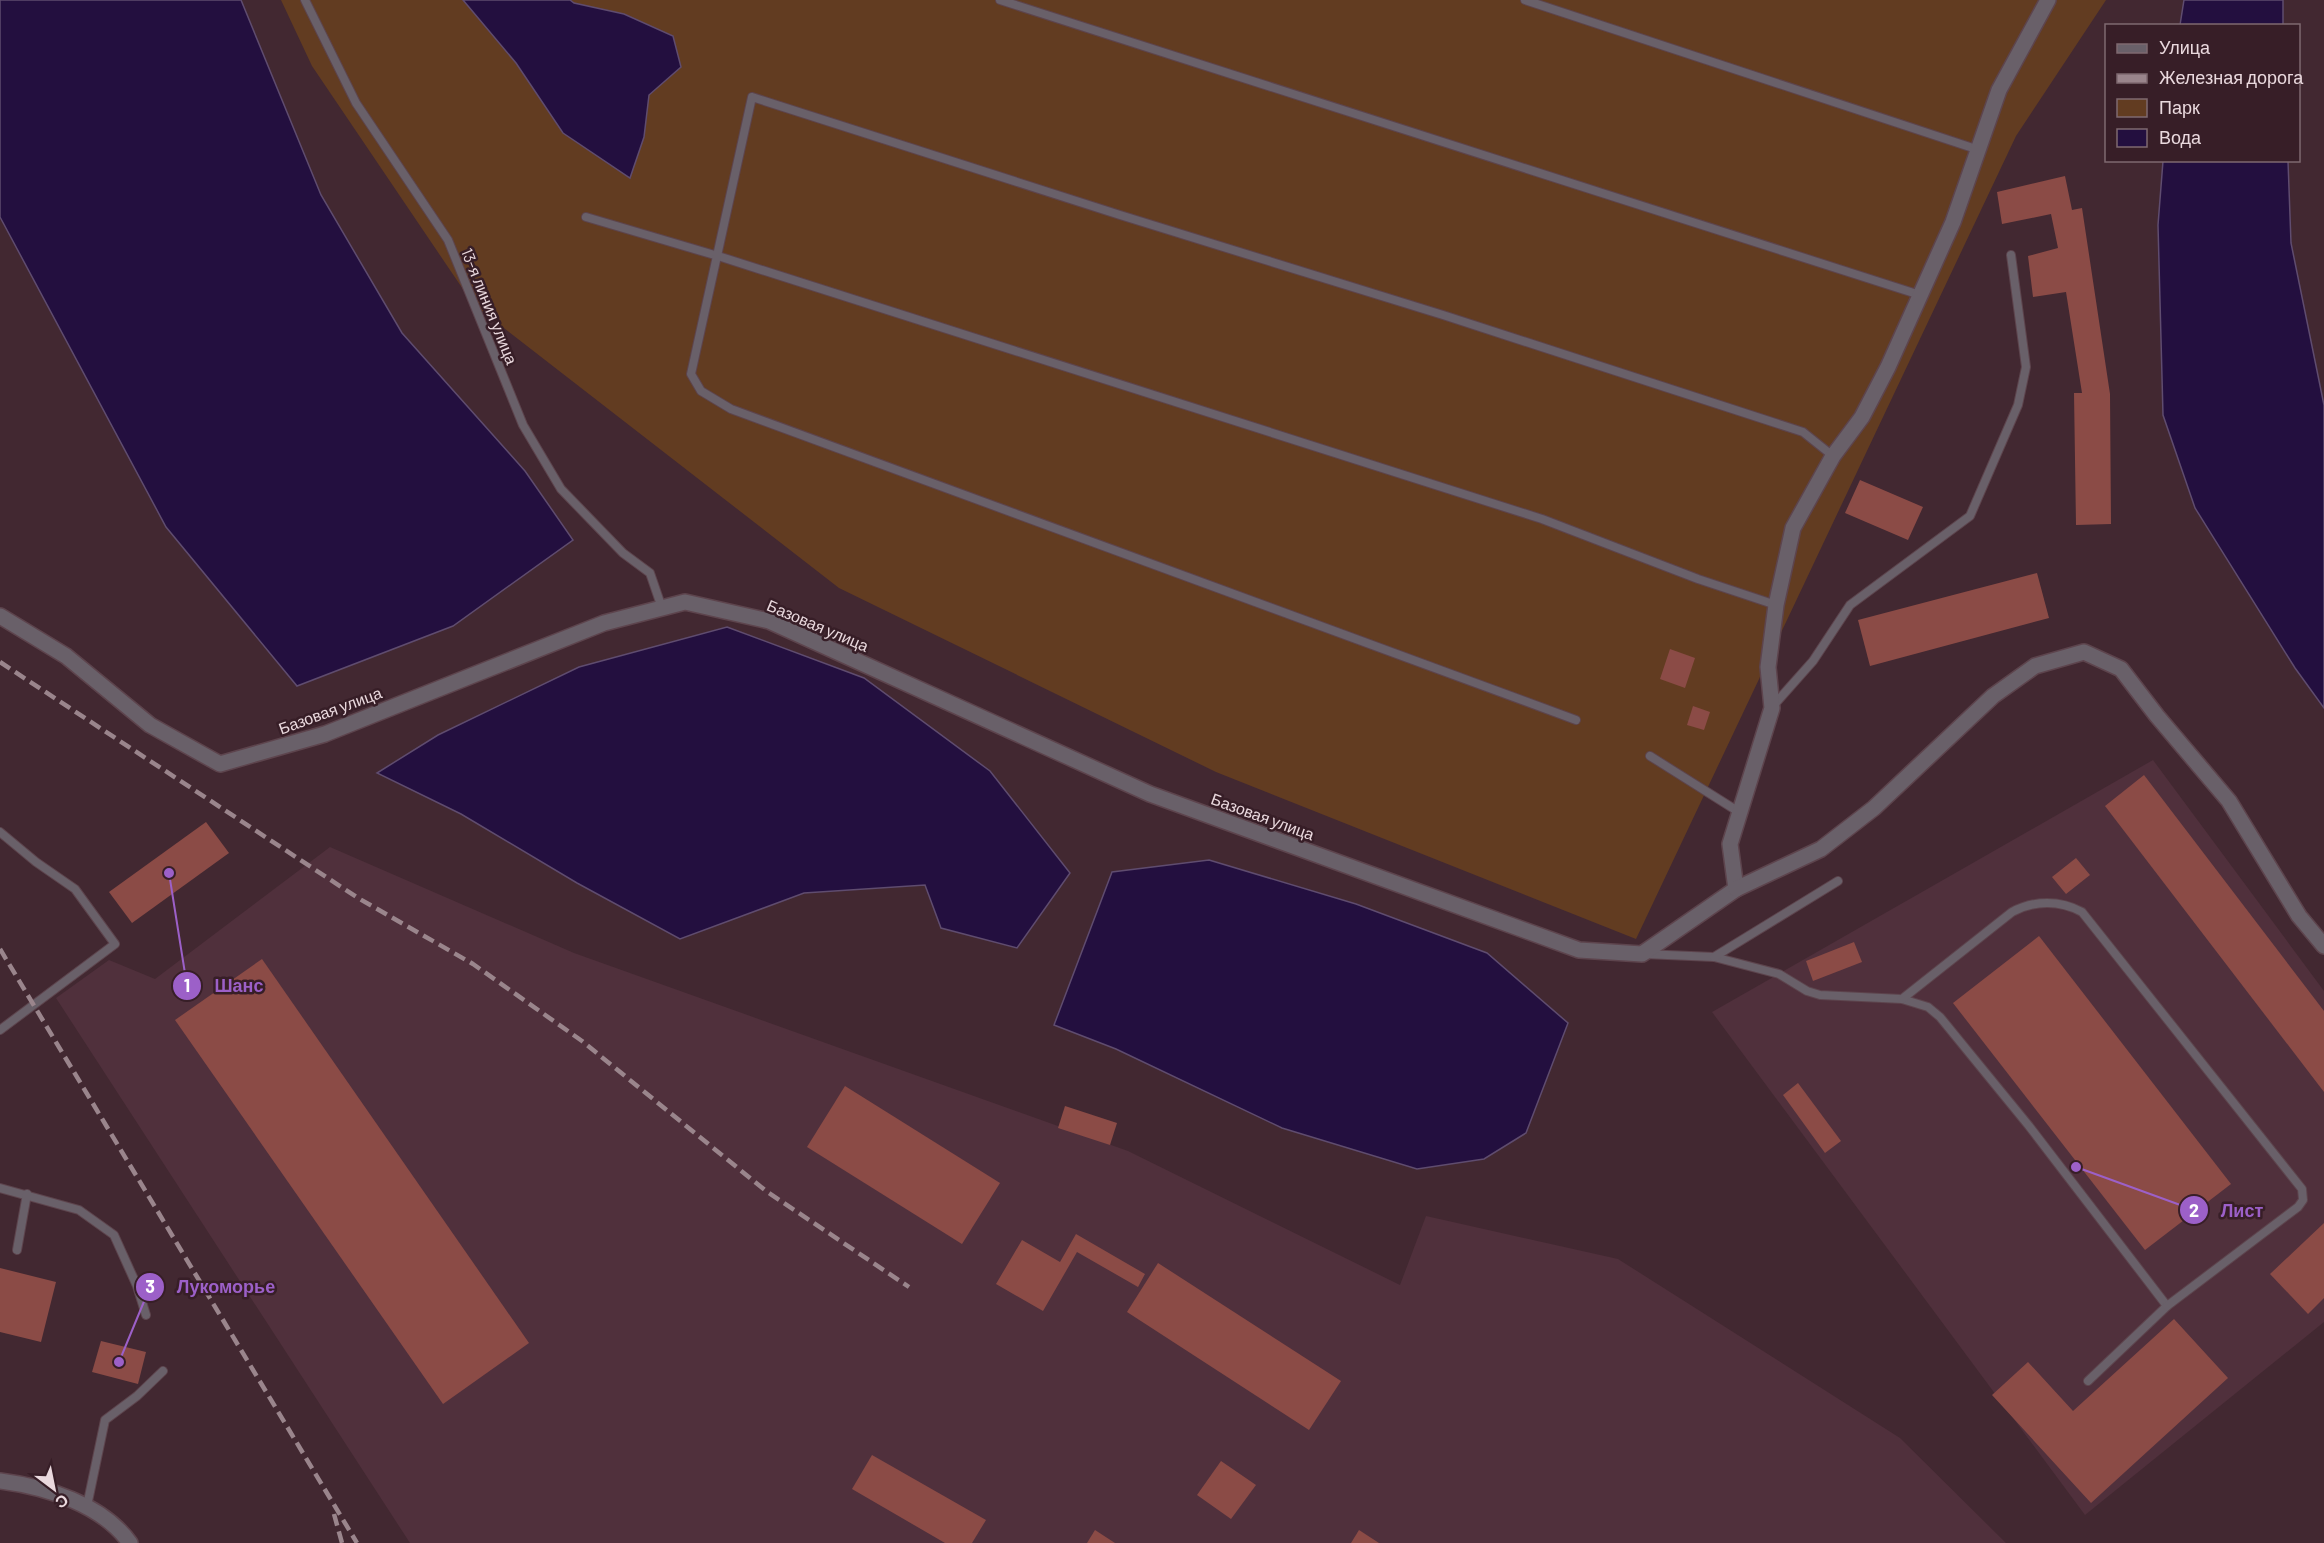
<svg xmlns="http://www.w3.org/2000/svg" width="2324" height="1543" font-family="Barlow,sans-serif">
  <rect width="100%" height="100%" fill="#422831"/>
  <g fill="#50303c">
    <polygon points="2153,760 2324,991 2324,1322 2085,1515 1712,1012"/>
    <polygon points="330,847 574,953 1128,1151 1400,1285 1426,1216 1618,1259 1900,1438 2006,1543 410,1543 56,998 109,960 155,979"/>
  </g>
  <polygon fill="#623c21" points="281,0 2106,0 2016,136 1636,939 1216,772 839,588 473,304 312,66"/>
  <g fill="#230f3f" stroke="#5f4c6f" stroke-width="1.5">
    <polygon points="0,0 241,0 321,195 402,333 525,471 573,540 453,626 297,686 166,527 0,217"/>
    <polygon points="463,0 570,0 574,3 624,14 673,36 681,67 649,95 644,137 630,178 563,133 516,63"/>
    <polygon points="2184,0 2283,0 2283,25 2180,25"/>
    <polygon points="2163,161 2288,161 2291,243 2324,405 2324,708 2295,668 2195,508 2163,415 2158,225"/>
    <polygon points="727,627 864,678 990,771 1070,873 1017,948 941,928 925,885 804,893 680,939 577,883 461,814 377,773 438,735 579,667"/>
    <polygon points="1209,860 1356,904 1487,953 1568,1023 1526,1133 1484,1159 1417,1169 1282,1128 1116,1049 1054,1025 1112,872"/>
  </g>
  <g fill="#8b4b46">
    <polygon points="2065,176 2072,210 2082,208 2110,394 2111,524 2076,525 2074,393 2082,393 2066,292 2033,297 2028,256 2058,248 2051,214 2002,224 1997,192"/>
    <polygon points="1860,480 1923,507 1908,540 1845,513"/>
    <polygon points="2037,573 2049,618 1870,666 1858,620"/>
    <polygon points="1670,649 1695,658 1685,688 1660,679"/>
    <polygon points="1693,706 1710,712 1704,730 1687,725"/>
    <polygon points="2144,775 2324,1011 2324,1092 2105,806"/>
    <polygon points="206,822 229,853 132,923 109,892"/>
    <polygon points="2076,858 2090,875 2066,894 2052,877"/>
    <polygon points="2039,936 2231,1184 2145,1250 1953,1003"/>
    <polygon points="1854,942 1862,962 1813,981 1806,961"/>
    <polygon points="262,959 529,1343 443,1404 175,1020"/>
    <polygon points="1798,1083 1841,1141 1825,1153 1783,1095"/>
    <polygon points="845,1086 1000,1183 962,1244 807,1147"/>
    <polygon points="1065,1106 1117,1123 1110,1145 1058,1128"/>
    <polygon points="2324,1223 2324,1298 2308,1314 2270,1274"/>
    <polygon points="1076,1234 1145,1274 1138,1287 1077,1252 1043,1311 996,1284 1022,1240 1060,1262"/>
    <polygon points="1158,1263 1341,1381 1309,1430 1127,1312"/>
    <polygon points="0,1268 56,1282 41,1342 0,1332"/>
    <polygon points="2174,1319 2228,1378 2091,1503 1992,1395 2028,1362 2073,1411"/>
    <polygon points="101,1341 146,1352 138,1384 92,1372"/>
    <polygon points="872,1455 986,1520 972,1543 945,1543 852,1489"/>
    <polygon points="1221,1461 1256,1485 1231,1519 1197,1495"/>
    <polygon points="1095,1530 1115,1543 1087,1543"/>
    <polygon points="1359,1530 1379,1543 1351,1543"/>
  </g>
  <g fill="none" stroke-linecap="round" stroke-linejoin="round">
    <g stroke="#5d444d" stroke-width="10">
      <g id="service">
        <polyline points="305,0 356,103 448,240 523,425 561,489 623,553 650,573 662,608"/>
        <polyline points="1000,0 1920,295"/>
        <polyline points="1525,0 1979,150"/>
        <polyline points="586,217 718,256 1542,519 1698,579 1776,605"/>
        <polyline points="1773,706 1813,661 1850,605 1970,516 2018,405 2026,367 2011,255"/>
        <polyline points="1576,720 731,409 701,391 691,374 752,97 1120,215 1443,315 1803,432 1833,456"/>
        <polyline points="1650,756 1739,812"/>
        <polyline points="0,832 36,862 75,889 115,944 0,1030"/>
        <polyline points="1644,954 1714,957 1779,974 1807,991 1820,995 1902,999 1928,1007 1940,1017 2029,1126 2167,1306 2088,1381"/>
        <polyline points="1714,957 1838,881"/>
        <path d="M1902 999 2012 912C2034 900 2060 900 2082 912L2302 1189 2303 1200 2298 1207 2167 1306"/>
        <polyline points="0,1188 79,1210 114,1235 137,1286 146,1315"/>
        <polyline points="17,1250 27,1194"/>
        <polyline points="87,1506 105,1420 137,1396 163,1371"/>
      </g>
    </g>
    <g stroke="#5d444d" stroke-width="18">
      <g id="minor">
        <polyline points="0,616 66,656 150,725 220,764 325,734 604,623 685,602 769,621 1150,794 1579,950 1642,954 1736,889 1730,844 1772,708 1768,667 1776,605 1793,528 1833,456 1862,417 1888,367 1953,222 1999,90 2048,0"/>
        <polyline points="1736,889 1821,849 1874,808 1993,696 2035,666 2084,652 2121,669 2157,716 2229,801 2299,916 2324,946"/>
      </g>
    </g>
    <g stroke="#5d444d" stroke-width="18">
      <path id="tertiary" d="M0 1481C46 1487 102 1504 130 1543"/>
    </g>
    <use href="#service" stroke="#696069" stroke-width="8"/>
    <use href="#minor" stroke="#696069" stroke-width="15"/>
    <use href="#tertiary" stroke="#696069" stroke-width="15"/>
    <g stroke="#9a858c" stroke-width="4.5" stroke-dasharray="12 6" stroke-linecap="butt">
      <polyline points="0,662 358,898 473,964 582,1041 766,1191 909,1287"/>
      <polyline points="0,949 357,1543"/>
      <polyline points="334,1514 342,1543"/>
    </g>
  </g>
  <g text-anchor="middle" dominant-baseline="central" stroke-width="5" stroke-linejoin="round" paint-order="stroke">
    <g font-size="16" fill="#ead9de" stroke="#371e27">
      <text transform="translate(490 306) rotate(68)">13-я линия улица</text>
      <text transform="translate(818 625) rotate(23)">Базовая улица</text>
      <text transform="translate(330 710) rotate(-20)">Базовая улица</text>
      <text transform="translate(1263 816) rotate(20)">Базовая улица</text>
    </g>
  </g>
  <path fill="none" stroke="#9c60c8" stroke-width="2" d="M169 873L187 986M2076 1167L2194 1210M119 1362L150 1287"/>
  <g fill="#9c60c8" stroke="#371e27" stroke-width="2">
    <circle cx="169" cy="873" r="6"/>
    <circle cx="2076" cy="1167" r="6"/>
    <circle cx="119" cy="1362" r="6"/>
    <circle cx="187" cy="986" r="15"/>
    <circle cx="2194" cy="1210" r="15"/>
    <circle cx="150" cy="1287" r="15"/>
  </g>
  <g font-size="18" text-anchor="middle" font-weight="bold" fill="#fff">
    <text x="187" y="992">1</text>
    <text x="2194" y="1217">2</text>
    <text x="150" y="1293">3</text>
  </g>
  <g font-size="18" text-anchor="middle" font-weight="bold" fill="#9c60c8" stroke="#371e27" stroke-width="5" stroke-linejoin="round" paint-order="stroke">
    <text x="239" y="992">Шанс</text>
    <text x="2242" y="1217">Лист</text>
    <text x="226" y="1293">Лукоморье</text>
  </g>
  <rect x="2105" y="24" width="195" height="138" fill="#371e27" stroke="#7f6970" stroke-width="1.5"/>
  <rect x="2117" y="44" width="30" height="9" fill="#696069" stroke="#7f6970" stroke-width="1.5"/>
  <text x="2159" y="54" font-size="18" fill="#ead9de">Улица</text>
  <rect x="2117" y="74" width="30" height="9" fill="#9a858c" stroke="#7f6970" stroke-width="1.5"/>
  <text x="2159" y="84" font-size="18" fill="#ead9de">Железная дорога</text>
  <rect x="2117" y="99" width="30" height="18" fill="#623c21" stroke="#7f6970" stroke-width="1.5"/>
  <text x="2159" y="114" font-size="18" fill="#ead9de">Парк</text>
  <rect x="2117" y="129" width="30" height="18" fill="#230f3f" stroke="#7f6970" stroke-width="1.5"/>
  <text x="2159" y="144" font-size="18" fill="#ead9de">Вода</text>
  <g transform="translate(54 1489) rotate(148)" stroke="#371e27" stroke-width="4.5" paint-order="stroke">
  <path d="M0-4.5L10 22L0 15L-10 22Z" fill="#ead9de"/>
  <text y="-9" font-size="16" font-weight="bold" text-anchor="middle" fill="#ead9de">С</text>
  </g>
</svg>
